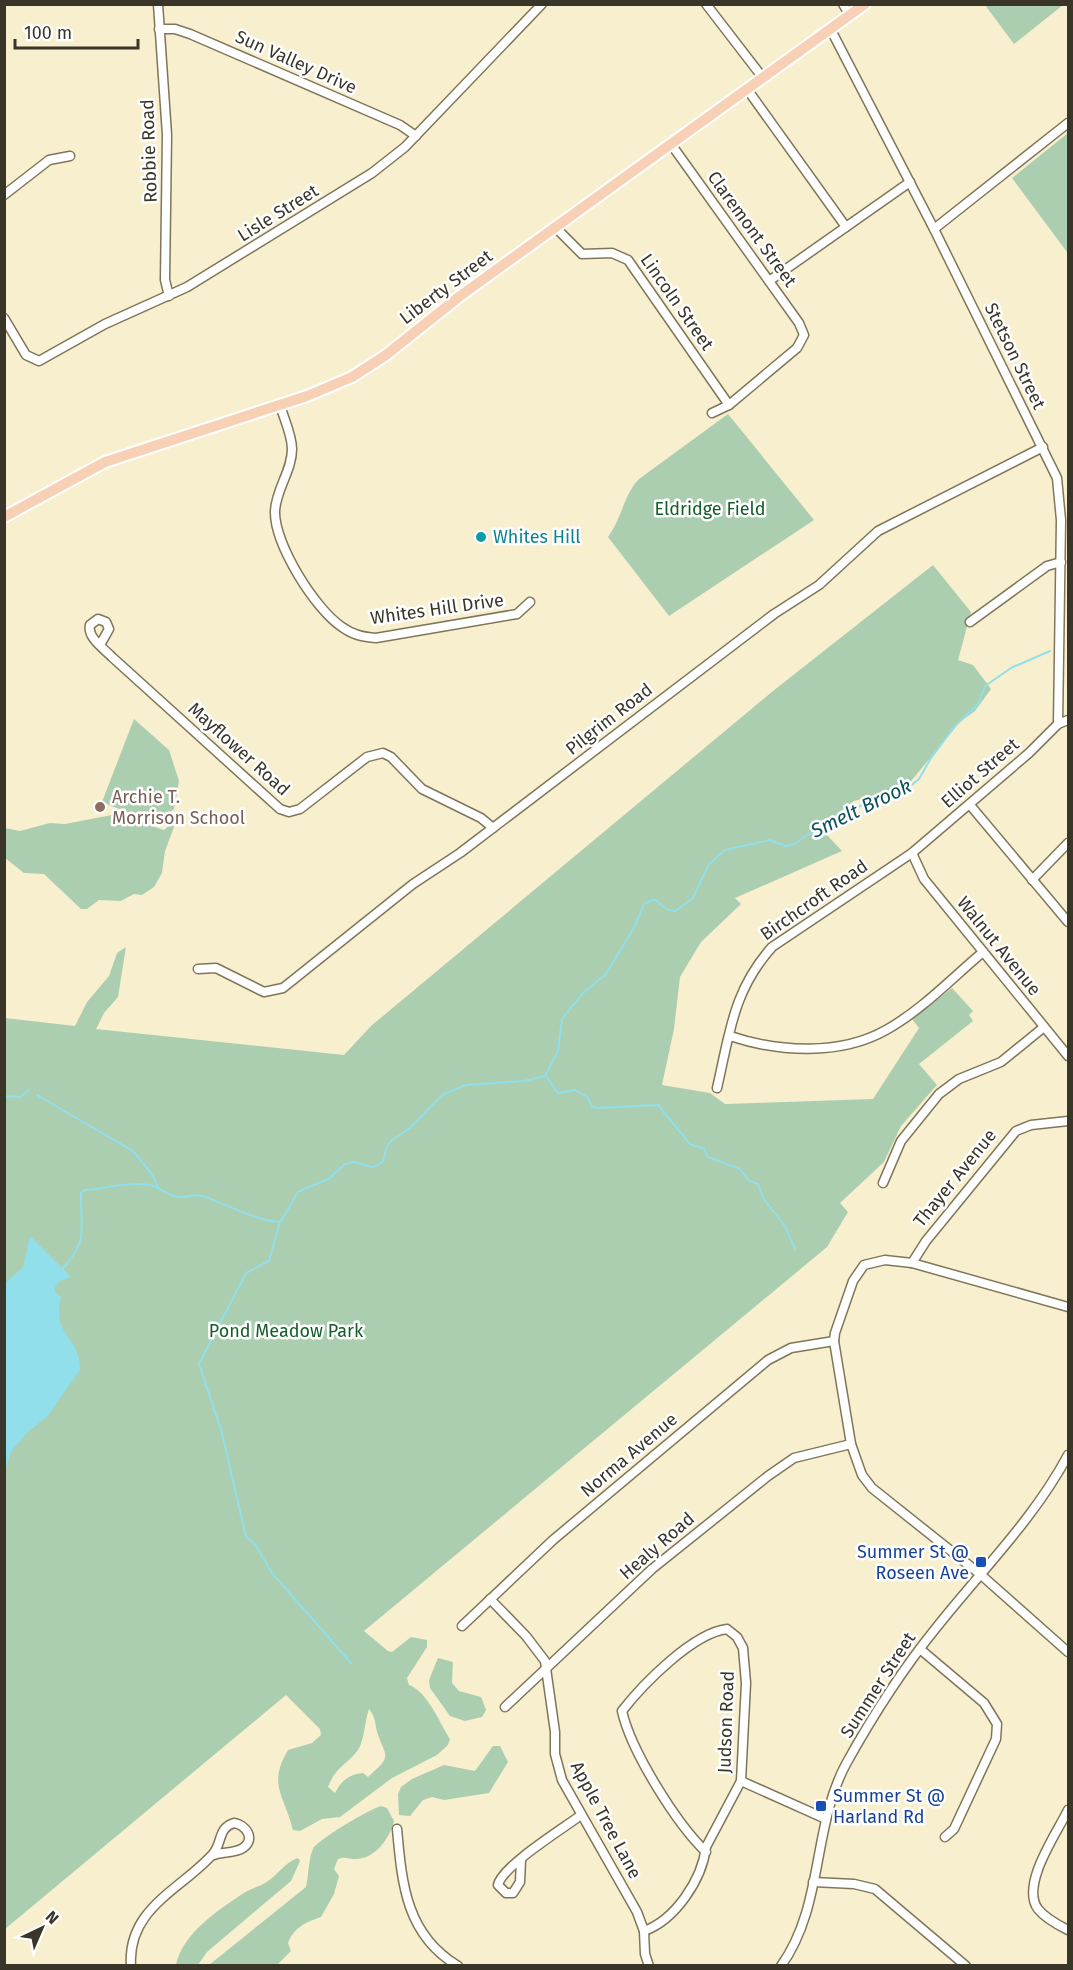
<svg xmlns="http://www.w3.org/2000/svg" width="1073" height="1970" font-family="'Fira Sans',sans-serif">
  <rect width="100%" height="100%" fill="#f8efcf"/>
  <g fill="#acceb0" fill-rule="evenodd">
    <polygon points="985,5 1063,5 1014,44"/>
    <polygon points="1068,133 1068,250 1067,252 1012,178"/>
    <path d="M728 414 814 520 669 616 608 537C622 518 624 494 639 479Z"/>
    <path d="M933 565 971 612 958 660 973 665 991 689 975 711 960 722 907 786 854 801 835 816 826 834 842 851 735 898 741 904 701 942 680 977 674 1029 662 1085 710 1093 725 1104 873 1099 919 1028 912 1019 952 988 973 1011 969 1015 973 1021 919 1064 937 1085 901 1126 884 1162 840 1203 848 1212 827 1247 364 1631 388 1651 392 1652 411 1637 427 1640V1647L407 1678 409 1685C428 1692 439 1722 450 1739L448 1745 437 1755 392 1778 340 1817 322 1819 300 1831 293 1830C285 1796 267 1785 288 1750L312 1743 321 1735 320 1729 286 1695 5 1929V1018L75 1026 87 1002 109 976 117 953 126 947 118 997 104 1013 96 1029 344 1055 371 1026 773 691ZM369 1709C375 1716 375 1723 377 1732 386 1758 393 1755 368 1777L363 1773C349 1774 341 1781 335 1793L328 1787C336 1766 347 1765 358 1750 364 1742 365 1720 369 1709Z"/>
    <polygon points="134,719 169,750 179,781 174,809 156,824 102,802"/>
    <polygon points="117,814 164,830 172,823 174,827 165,851 162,873 154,887 142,895 134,894 121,901 99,900 87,909 81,909 44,874 24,873 5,858 5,828 20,831 50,823 65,824"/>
    <polygon points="438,1658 453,1662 452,1683 459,1691 481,1697 486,1710 482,1717 465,1721 450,1716 430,1688 429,1680"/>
    <polygon points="493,1746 500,1746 508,1762 489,1793 444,1800 432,1797 423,1800 410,1816 399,1815 398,1794 401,1787 412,1779 444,1765 475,1771"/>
    <path d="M381 1806 387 1808 394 1821C390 1838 375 1859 356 1859 348 1859 345 1856 338 1859L334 1869 339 1876 334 1894 321 1917C306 1922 294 1927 288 1943L291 1951 277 1965H209L306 1887C309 1875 308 1860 313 1849 317 1840 370 1809 381 1806Z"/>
    <path d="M298 1858 300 1861 291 1881 207 1952 198 1965H176C182 1934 219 1909 244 1893 251 1888 259 1887 265 1883 278 1876 283 1863 298 1858Z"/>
  </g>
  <path fill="#90dfea" d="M30 1236 71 1277 60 1281 55 1287V1292L61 1297C51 1336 81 1337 80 1370L47 1417 29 1431 12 1450 5 1470V1283L23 1267Z"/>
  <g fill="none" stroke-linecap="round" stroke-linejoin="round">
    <g stroke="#90dfea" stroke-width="2">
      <polyline points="1068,650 1068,649"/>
      <polyline points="546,1076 558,1093 575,1090 587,1097 592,1107 598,1108 658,1105 690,1144 704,1149 708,1157 740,1169 749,1181 758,1184 763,1198 785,1226 795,1249"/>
      <polyline points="37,1095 133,1151 151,1173 159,1188"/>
      <polyline points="4,1096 21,1097 28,1090"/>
      <polyline points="280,1222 269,1261 246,1273 199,1364 222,1433 246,1537 255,1544 272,1573 351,1663"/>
      <path d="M61 1271C90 1239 80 1230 81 1193L85 1190C105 1189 130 1181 150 1185 160 1187 168 1197 180 1197 188 1198 194 1193 203 1196 220 1202 266 1225 281 1221L298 1192 330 1178 345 1164 355 1162 371 1167 377 1166 383 1161 387 1146 392 1140 410 1128 442 1095 466 1085 524 1081 545 1076 558 1051 562 1019 583 993 606 974 635 926 644 904 654 899 668 910 675 911 693 898 709 864 725 850 770 840 786 846 794 844 831 819 880 797 899 794 908 788 919 779 931 758 955 726 978 704 985 686 1011 668 1050 651"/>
    </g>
    <g stroke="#7f765a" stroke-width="11">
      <g id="minor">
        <polyline points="158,4 167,135 165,280 169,296"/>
        <polyline points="706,4 763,78"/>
        <polyline points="843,4 850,15"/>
        <polyline points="159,29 175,29 190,34 400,125 416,136"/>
        <polyline points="831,30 934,229 1057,478 1061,520 1058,724"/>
        <polyline points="747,89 846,227"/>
        <polyline points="671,144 799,323 804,335 797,348 729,405 712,413"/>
        <polyline points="4,195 49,160 70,156"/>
        <polyline points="555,227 582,254 612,253 628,260 729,405"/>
        <polyline points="934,229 1068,123"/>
        <polyline points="769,281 910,182"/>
        <polyline points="4,318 26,355 39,361 105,324 187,287 372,173 405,147 542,4"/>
        <path d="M280 405C284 419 292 435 292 449 292 471 276 489 275 511 274 544 315 609 342 627 353 635 363 637 376 638L517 614 530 602"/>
        <polyline points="970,622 1047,566 1061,562"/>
        <path d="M100 645 109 629 106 622 98 619 90 625C87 637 103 648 112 657L280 809 289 812 300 809 367 757 383 753 391 757 422 789 481 818 493 828"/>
        <polyline points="970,805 1068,922"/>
        <polyline points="912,853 924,879 1068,1056"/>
        <polyline points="1032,880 1068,843"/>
        <polyline points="198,969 216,968 264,992 283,988 413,884 460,853 774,614 819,585 878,531 1043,447"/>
        <path d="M730 1036C778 1052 840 1056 886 1030 922 1010 952 978 983 952"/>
        <path d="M717 1088C730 1032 733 991 772 947L912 853 1029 753 1058 724 1068 720"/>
        <polyline points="883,1183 901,1141 939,1094 959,1079 1001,1062 1044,1027"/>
        <polyline points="912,1263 926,1241 1016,1131 1031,1125 1068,1121"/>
        <polyline points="1068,1307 912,1263 885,1260 864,1265 853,1281 835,1333 834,1341 851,1444 862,1475 872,1488 980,1574 1068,1652"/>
        <polyline points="490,1599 526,1636 545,1661 555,1732 555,1754 562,1780 637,1912 644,1931 645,1954 649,1966"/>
        <polyline points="462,1626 553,1540 768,1360 791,1348 834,1341"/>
        <polyline points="920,1649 984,1703 997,1724 996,1739 954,1829 945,1837"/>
        <polyline points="505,1707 652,1569 768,1476 794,1458 851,1444"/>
        <polyline points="741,1781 826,1819"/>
        <path d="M1068 1810C1057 1833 1020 1885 1038 1909 1045 1918 1058 1925 1068 1930"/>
        <path d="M397 1829C402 1884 406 1935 458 1966"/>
        <path d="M521 1860 520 1882 513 1893H506L498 1885C502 1866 564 1828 581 1815"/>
        <polyline points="813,1882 854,1884 875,1889 966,1966"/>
        <path d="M644 1931C675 1920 702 1880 706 1847L741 1781 746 1683 743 1648 737 1637 727 1629C693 1633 643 1684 622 1711 631 1751 676 1823 706 1852"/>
        <path d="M131 1966C127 1909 180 1890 212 1855 223 1844 217 1828 234 1823 246 1825 256 1839 243 1848 236 1853 222 1852 214 1855"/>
        <path d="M781 1966C824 1906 812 1827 846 1764 872 1717 902 1670 936 1628 981 1571 1034 1519 1068 1455"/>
      </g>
    </g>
    <g stroke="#fff" stroke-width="14">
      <polyline id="major" points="4,517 105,462 307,396 352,377 386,355 460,296 865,4"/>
    </g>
    <use href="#minor" stroke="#fff" stroke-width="8"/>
    <use href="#major" stroke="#f7d0b6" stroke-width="10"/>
  </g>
  <circle fill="#0f9aa8" stroke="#fff" stroke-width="2" cx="481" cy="537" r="6"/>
  <circle fill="#8d6e63" stroke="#fff" stroke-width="2" cx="100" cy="807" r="6"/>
  <g fill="#1a4fb4" stroke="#fff" stroke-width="2">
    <rect x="975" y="1556" width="12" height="12" rx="3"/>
    <rect x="815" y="1800" width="12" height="12" rx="3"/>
  </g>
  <g text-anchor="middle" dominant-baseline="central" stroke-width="5" stroke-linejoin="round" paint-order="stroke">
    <g font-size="18" fill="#393529" stroke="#fff">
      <text transform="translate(296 62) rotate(24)">Sun Valley Drive</text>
      <text transform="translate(149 151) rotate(-92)">Robbie Road</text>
      <text transform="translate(278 213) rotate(-32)">Lisle Street</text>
      <text transform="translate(752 229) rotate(54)">Claremont Street</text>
      <text transform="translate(446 287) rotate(-37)">Liberty Street</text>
      <text transform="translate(677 302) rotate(55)">Lincoln Street</text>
      <text transform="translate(1015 356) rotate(64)">Stetson Street</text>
      <text transform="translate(437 609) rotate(-8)">Whites Hill Drive</text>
      <text transform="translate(609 719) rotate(-38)">Pilgrim Road</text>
      <text transform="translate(239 749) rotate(42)">Mayflower Road</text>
      <text transform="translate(980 773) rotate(-41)">Elliot Street</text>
      <text transform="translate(814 900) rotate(-35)">Birchcroft Road</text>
      <text transform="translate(999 946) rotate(51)">Walnut Avenue</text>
      <text transform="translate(955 1178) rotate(-51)">Thayer Avenue</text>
      <text transform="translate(629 1455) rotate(-40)">Norma Avenue</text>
      <text transform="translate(657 1546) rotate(-41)">Healy Road</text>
      <text transform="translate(878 1685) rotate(-57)">Summer Street</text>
      <text transform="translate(726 1722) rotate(-88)">Judson Road</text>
      <text transform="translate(606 1820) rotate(62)">Apple Tree Lane</text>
    </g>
    <g font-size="18" fill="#145d28" stroke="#fff">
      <text x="710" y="509">Eldridge Field</text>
      <text x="286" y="1331">Pond Meadow Park</text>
    </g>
    <g font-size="18" fill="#0d838f" stroke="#fff" text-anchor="start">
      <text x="493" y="537">Whites Hill</text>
    </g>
    <g font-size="18" fill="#785e54" stroke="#fff" text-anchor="start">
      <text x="112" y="797">Archie T.<tspan x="112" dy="21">Morrison School</tspan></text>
    </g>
    <g font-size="18" fill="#164399" stroke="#fff" text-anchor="end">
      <text x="969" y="1552">Summer St @<tspan x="969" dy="21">Roseen Ave</tspan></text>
      <text x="833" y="1796" text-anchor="start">Summer St @<tspan x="833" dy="21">Harland Rd</tspan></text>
    </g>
    <g font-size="20" font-style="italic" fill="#09515a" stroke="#fff">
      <text transform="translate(861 808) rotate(-26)">Smelt Brook</text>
    </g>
  </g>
  <rect width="1073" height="1970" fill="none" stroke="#393529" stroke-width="12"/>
  <g transform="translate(42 1928) rotate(44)" stroke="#ffffff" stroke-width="4.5" paint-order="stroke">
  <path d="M0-4.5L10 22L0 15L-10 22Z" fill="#393529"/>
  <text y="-9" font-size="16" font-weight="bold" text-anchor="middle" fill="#393529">N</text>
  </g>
  <path d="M15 39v9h123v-9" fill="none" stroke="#393529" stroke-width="3"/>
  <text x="24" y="39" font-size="18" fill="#393529" stroke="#ffffff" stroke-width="4.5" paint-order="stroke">100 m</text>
</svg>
